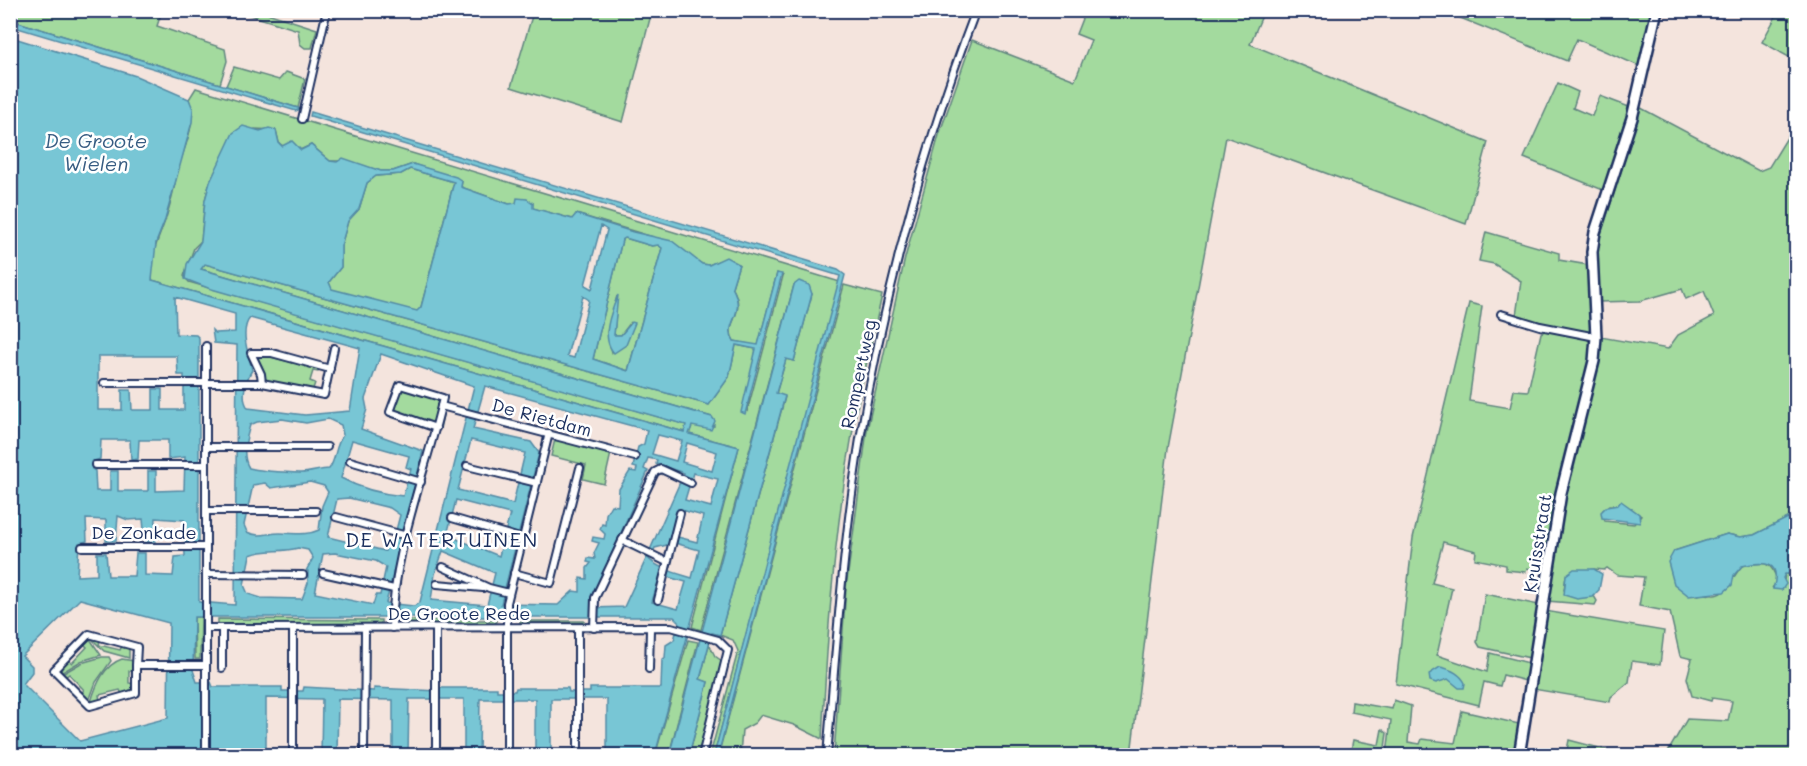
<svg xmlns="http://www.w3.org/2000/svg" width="1807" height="766" font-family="Mali,sans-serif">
  <rect width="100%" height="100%" fill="#f4e4dd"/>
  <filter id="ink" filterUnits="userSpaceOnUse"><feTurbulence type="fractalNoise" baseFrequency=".0167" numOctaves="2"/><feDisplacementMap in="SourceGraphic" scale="12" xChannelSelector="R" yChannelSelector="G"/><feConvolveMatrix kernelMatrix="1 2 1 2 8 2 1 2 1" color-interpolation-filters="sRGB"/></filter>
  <g filter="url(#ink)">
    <g fill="#a3da9e" stroke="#5f847e" stroke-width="1.5" fill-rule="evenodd">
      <polygon points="10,11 162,11 157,26 225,49 227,61 220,84 11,20"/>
      <polygon points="237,11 261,11 317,29 312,48 305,48 300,44 298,30"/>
      <polygon points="519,11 652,11 623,122 511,87 532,16"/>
      <polygon points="1085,11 1264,11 1250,44 1488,142 1466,224 1226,137 1168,448 1131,755 834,755 846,588 867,430 905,258 939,135 972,40 1075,80 1091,40 1076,34"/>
      <polygon points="1443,11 1650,10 1651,11 1639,66 1577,39 1567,61"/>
      <polygon points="1779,11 1796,11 1796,61 1762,42"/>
      <polygon points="234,67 279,80 286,72 305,79 298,108 226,86"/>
      <polygon points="1558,83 1578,92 1573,108 1592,116 1600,96 1629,107 1603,190 1524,158"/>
      <path d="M196 88 840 282 714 755H710L738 651 733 640 720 635 785 397 776 394 786 359 794 361 812 294 794 285 701 630 692 627 739 447 689 434 692 426H714L712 417 201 269 205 264 709 405 729 377 736 345 756 349 747 412 783 276 777 273 758 346 734 341C722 321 749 316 732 287L739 264 718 261 709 265 702 264 663 240 576 214 573 219 532 208 533 203 509 204 461 187 462 181 413 164 393 171H381L345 161H330L311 145 300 150 291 144 283 146 279 143 276 130 255 129 216 172 210 182 205 200 201 241 194 248 184 276 189 282 687 425 684 432 152 280C147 261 160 236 166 218 170 205 174 191 176 178 180 153 199 126 189 99Z"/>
      <path d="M1641 108 1759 171 1769 167 1796 123V514L1754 535 1740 537 1727 534 1674 551 1696 596C1704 591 1707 596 1715 595 1728 593 1734 574 1742 566 1761 562 1773 559 1777 582L1772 588 1784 581 1785 574H1796V755H1666L1687 719 1728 721 1732 701 1712 698 1711 701 1692 696 1687 678 1692 659 1680 656 1670 612 1639 606 1644 577 1617 575 1607 568 1604 570 1594 569 1566 575 1564 590 1594 596 1597 601 1595 605 1547 601 1566 488 1595 375 1601 337 1668 349 1678 335 1714 316 1704 291 1686 299 1682 289 1640 301 1598 302 1597 269 1599 241ZM1610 505 1627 506 1641 516 1634 524 1605 521 1603 510Z"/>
      <polygon points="410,169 454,182 421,307 417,312 331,290 329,282 341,267 341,246 348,221 359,209 367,183 376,176 401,174"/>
      <polygon points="1486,232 1559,253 1559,260 1588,265 1590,333 1543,325 1516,316 1521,281 1494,264 1479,261"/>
      <path d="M625 238 652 246 658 245 662 248 628 371 593 359 622 240ZM617 296 614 335H621L631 322 612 352 607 332Z"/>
      <path d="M844 285 882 295C871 346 858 396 850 447 833 544 827 642 822 739L794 725 761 715 755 723 742 730 740 755 718 756Z"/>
      <polygon points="1469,303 1482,306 1469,401 1510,408 1514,390 1528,391 1541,333 1546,330 1586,338 1591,343 1588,370 1544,571 1527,568 1526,572 1506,570 1506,565 1475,559 1476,551 1443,542 1432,583 1452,588 1437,655 1487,672 1490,653 1529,663 1526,681 1503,675 1500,686 1484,682 1479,705 1396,684 1413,538"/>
      <polygon points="262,355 319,369 318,372 313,371 310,381 315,383 313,389 265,380 254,358"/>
      <polygon points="397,382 447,396 440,429 388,410"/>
      <polygon points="555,439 611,453 604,484 583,479 586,465 551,456"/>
      <polygon points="1485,594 1539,605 1530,658 1480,647 1477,642"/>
      <polygon points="1545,611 1664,631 1660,665 1632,661 1629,682 1611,697 1610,702 1533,689"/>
      <polygon points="194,617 201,617 200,659 195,659"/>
      <polygon points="218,619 381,620 381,625 218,624"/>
      <rect x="404" y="620" width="92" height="5"/>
      <polygon points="520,621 584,621 584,625 520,626"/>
      <polygon points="91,638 100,640 99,645 120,650 122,646 129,648 129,658 104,651"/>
      <polygon points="90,639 101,655 81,661 61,673 62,666 68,660 72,663 87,647 84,644"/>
      <polygon points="688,640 698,642 669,755 655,756"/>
      <polygon points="709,644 715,656 722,661 698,755 689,756 708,682 700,680"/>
      <polygon points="102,657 109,657 111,661 96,682 89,701 81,693 84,690 69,674 65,677 62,674 81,663"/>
      <path d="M122 659 134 661V671H129V683L134 684V688L122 694 120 690 99 695 100 700 91 702C96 685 104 665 122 659Z"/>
      <polygon points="1394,700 1411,706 1408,742 1420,744 1422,739 1455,743 1462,711 1519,724 1514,755 1387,755 1391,720 1351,712 1352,702 1392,709"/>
      <polygon points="1382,729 1387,733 1384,755 1350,755 1353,740 1379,745"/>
      <polygon points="1569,740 1626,755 1566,755"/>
    </g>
    <g fill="#78c6d5" stroke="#538aa5" stroke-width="1.5" fill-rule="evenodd">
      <polygon points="11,20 298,108 300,109 296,111 11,26"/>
      <path d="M11 37 136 76 189 99 193 109 192 122 165 220 156 243 152 280 684 432 686 425 208 288 185 279 187 264 201 241 205 200 210 182 233 133 243 126 260 131 269 128 276 130 279 143 282 146 292 141 301 150 311 145 330 161 337 162 343 158 381 171H393L413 164 456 177 462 181 461 187 509 204 516 203 517 198 527 199 533 203V208L572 219 576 214 633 232 672 241 702 264 709 265 726 257 739 264 732 287C748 316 722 322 734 341L758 345 777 273 782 274 745 414 741 412 756 349 736 345 729 377 709 405 205 264 201 269 712 417 715 421 711 430 692 426 689 434 739 447 655 755H607V699H551V755L535 756V699H480L479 755 464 756V699H409L408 755 393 756V700L338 699 337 755H321L322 699 266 698V755L11 756ZM410 169 454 182 421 307 417 311 332 289 329 282 341 267V246L348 221 359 209 367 183 376 176 401 174ZM601 226 607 230 592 289 585 285ZM625 238 652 246 658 245 662 248 628 371 593 359 622 240ZM583 296 589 300 574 358 567 356ZM175 297 235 314V332L215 333 212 330 214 343 237 345 235 605 199 602V338L196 335 176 334ZM250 318 360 348 350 411 305 415 248 408C240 397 246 380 252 370 249 355 239 331 250 318ZM381 354 474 386 420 602 414 606 386 603 423 451 361 429 367 409 365 399ZM98 356H177L178 375H184V410H162V389H153V410H132L131 390H122V410H98ZM485 386 647 430 644 444 638 447 633 467 637 468 636 472 630 471 619 489 618 506 611 505 606 514 605 525 602 524 600 529 605 534 604 539 593 537 592 541 599 543 594 553 595 559 588 558 587 562 591 563 587 568V579L580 578V592L573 591 558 605 501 604 539 453 531 442 473 429ZM282 419 306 423 328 419 341 425 343 435C334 447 337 458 329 469 320 469 310 473 301 473 285 472 265 472 249 468 241 455 246 440 250 425L257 422ZM658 435 682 441 676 461 652 454ZM101 440H130L131 460 138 459 139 440H168V459L185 457 184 490 156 491V471H148V491H118V471H110V491H96L95 471 92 469 91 462 100 459ZM352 440 409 456 406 467 411 469 403 496C382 494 361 489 341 478ZM471 440 525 453 513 504 458 490ZM687 443 717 452 712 471 682 462ZM648 458 657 460 656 464 684 473 650 550 653 552 655 548 675 543 699 550 692 578C676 573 656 568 647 557L624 607 592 608V599L648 471 644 469ZM693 473 718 479 711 507 685 500ZM310 482 324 486 328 492 322 506 319 530C306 536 295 533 280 533 267 533 259 538 247 532L244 525 253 485 265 483 271 488ZM349 498 390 508 400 515 393 542 388 541 385 551 328 537 337 499ZM456 500 510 514 499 556 447 535ZM678 509 703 516 697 542 670 535ZM118 516 128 520 143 519 145 541H155L156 518 184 520 185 556 175 557 173 576 145 575V553H136L134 576H108L106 553H97V575L77 576 79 543 87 541 86 519 106 520V541H116ZM298 548 308 550 313 558 306 571H308V583L302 599 261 598 248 594 244 585 250 555C267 548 281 553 298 548ZM443 551 495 573 487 605 431 600 435 574ZM335 553 376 561 386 567 380 595H376L373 605 315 593 323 554ZM660 575 686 582 678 609 652 602ZM80 599 169 623 168 718 80 741 23 684 32 672V666L22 656ZM194 617H674L679 622 674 640 666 645 665 658 662 659 661 688H590V692H569L568 688H516L515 691H497V688H440V691L374 688V691L304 687 303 691H282V687H213L211 682H197L193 670Z"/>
      <polygon points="311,112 838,270 845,275 718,755 714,755 840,276 310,116"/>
      <polygon points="799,281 809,285 812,294 794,361 786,359 776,393 785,396 720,635 712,633 700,679 708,682 689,755 669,756 794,285"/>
      <path d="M618 295 614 335H621L632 322 635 323 626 345 614 353C600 338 611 312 618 295Z"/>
      <polygon points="1621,501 1639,514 1640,523 1602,518 1601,512 1606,507 1618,505"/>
      <path d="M1796 514V574H1785L1783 578 1786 584 1782 590 1773 589C1782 561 1765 561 1742 566L1734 575 1732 585 1724 592 1689 596 1674 584 1668 562 1674 551 1727 534 1740 537 1754 535Z"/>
      <polygon points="1574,569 1594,569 1602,574 1599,590 1592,597 1577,599 1564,595 1566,575"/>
      <path d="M1440 667C1450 669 1460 673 1465 683L1464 688H1459L1448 679 1436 683 1430 681 1429 674Z"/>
    </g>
    <polygon fill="#f4e4dd" points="210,680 210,756 201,755 201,681"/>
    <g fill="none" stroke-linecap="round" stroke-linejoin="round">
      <g stroke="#1b2f5e" stroke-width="10">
        <g id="street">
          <polyline points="302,119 327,10"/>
          <polyline points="1501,314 1540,326 1596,337"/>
          <polyline points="104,383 262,383 324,395 334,348"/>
          <polyline points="262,383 261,374 251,353 272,353 330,369"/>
          <polyline points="441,406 635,457"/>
          <polyline points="206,447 327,447"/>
          <polyline points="350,461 421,482"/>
          <polyline points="95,465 206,465"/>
          <polyline points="467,466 537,483"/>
          <polyline points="206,511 316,511"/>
          <polyline points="336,517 407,536"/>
          <polyline points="452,518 523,539"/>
          <polyline points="622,540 667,562"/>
          <polyline points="82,547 206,547"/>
          <polyline points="443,567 489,588 509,593"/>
          <polyline points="323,573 394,589"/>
          <polyline points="514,573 551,583 580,468"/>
          <polyline points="206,574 303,575"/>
          <polyline points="437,584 483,588"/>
          <polyline points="658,600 680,513"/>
          <polyline points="206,628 671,627 718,640 728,650 702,756"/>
          <polyline points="222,628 222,668"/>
          <path d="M392 628C393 551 426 472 443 398L400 385 390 412 436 428"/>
          <polyline points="436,628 436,756"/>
          <polyline points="594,628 595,598 655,472 661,469 691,483"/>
          <polyline points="136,665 136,693 90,706 54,670 89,634 137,647 136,665 206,665"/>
          <polyline points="649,669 650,629"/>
          <polyline points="206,756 206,346"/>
          <polyline points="293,756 293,628"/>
          <polyline points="364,756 365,628"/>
          <polyline points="507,756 507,603 549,433"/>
          <polyline points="578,756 578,628"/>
          <path d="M827 756C836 650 843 544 860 439 885 294 923 148 976 10"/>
        </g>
      </g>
      <g stroke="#1b2f5e" stroke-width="14">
        <polyline id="secondary" points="1519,756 1561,493 1594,361 1596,337 1592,252 1595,232 1632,118 1657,10"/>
      </g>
      <use href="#street" stroke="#fff" stroke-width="6"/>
      <use href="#secondary" stroke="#fff" stroke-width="9"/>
    </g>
  </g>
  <g text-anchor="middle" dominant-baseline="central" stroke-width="5" stroke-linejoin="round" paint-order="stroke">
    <g font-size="18" fill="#1b2f5e" stroke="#fff">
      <text transform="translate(858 374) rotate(-78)">Rompertweg</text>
      <text transform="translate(542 417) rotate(15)">De Rietdam</text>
      <text x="144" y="532">De Zonkade</text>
      <text transform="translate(1537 543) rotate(-81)">Kruisstraat</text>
      <text x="459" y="613">De Groote Rede</text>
    </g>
    <g font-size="20" font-style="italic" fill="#375c82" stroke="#fff">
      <text x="96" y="140">De Groote<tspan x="96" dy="23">Wielen</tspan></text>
    </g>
    <g font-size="20" letter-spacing="1.5" fill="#1b2f5e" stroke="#fff">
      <text x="442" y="539">DE WATERTUINEN</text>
    </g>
  </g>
  <rect width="1807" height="766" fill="none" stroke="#fff" stroke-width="36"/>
  <rect x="18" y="18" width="1771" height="730" fill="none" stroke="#1b2f5e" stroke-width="2" filter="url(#ink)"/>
</svg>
